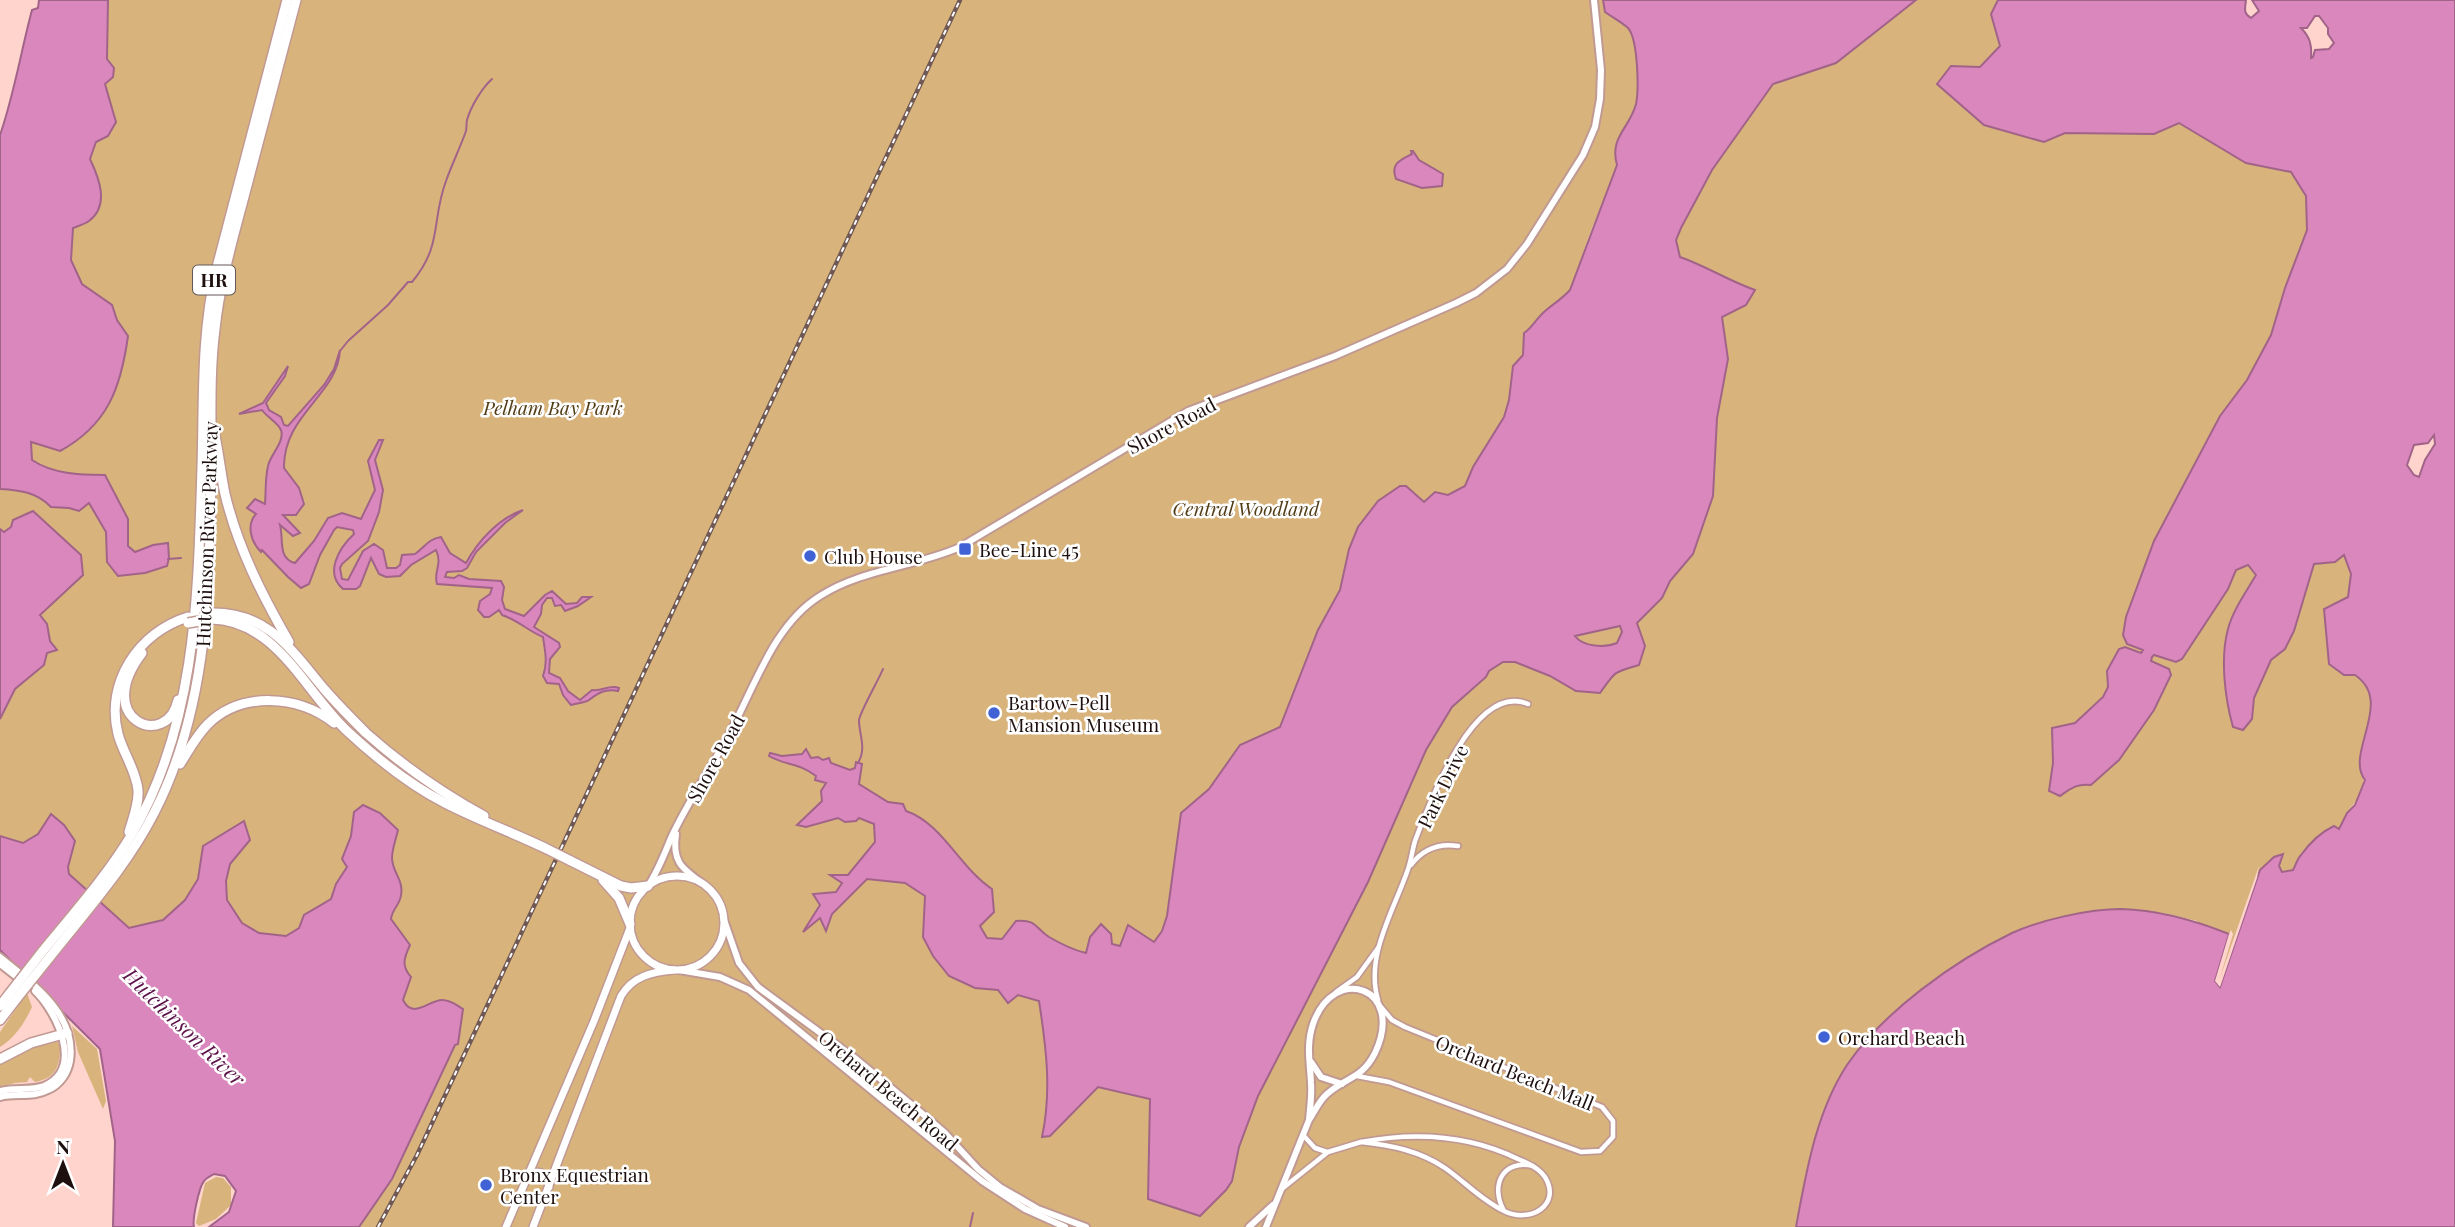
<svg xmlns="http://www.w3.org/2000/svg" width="2455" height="1227" font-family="'Playfair Display',serif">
  <rect width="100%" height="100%" fill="#ffd4cd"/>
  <g fill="#d8b47c">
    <path d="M101 0H1671L1653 38 1630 168 1603 201 1592 228 1361 873 1658 283 1681 228 1702 190 1734 117 1837 0H2090L2239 39 2295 142 2340 257V314L2143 639 2153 669 2150 652 2232 569 2312 552 2362 556 2379 701 2361 793C2357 801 2351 806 2347 813 2343 818 2343 824 2339 829L2334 826C2322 835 2311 843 2302 854 2298 858 2296 865 2293 870L2282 872 2279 866 2220 987 2197 921 2163 913 2119 909 1960 963 1915 996 1879 1028 1847 1065 1830 1098 1817 1133 1796 1227H309L0 854V477L109 501 0 466Z"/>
    <path d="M27 993 32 1007C25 1022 15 1038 0 1047V1032Z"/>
    <polygon points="72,1026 97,1049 106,1101 103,1109 78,1052"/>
    <path d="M56 1040 60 1045C60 1065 57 1078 35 1082L30 1077 27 1082 15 1083 0 1087V1064L28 1048Z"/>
    <polygon points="216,1177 223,1178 231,1187 231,1205 216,1219 199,1226 196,1223 205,1183"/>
  </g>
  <g fill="#da87be" stroke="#a26389" stroke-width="2" fill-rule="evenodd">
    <path d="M39 0H108L107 59 114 68 113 77 105 84 116 122 108 136 96 142 90 159C99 178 110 205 89 221 85 224 78 226 73 228L71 260 82 284 112 305 117 320 128 336C121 387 108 425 60 451L31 442 32 460C53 474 80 475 105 475L128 519V546L135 552 153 545 168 543 169 558 167 566 145 573 118 576 107 562 106 532 89 503 79 511 69 508 51 507C37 492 19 490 0 489V135C14 95 21 51 32 10L38 8Z"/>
    <path d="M1603 0H1916L1836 63 1773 84 1712 170 1681 228 1676 240 1680 257C1706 266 1729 281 1755 290L1746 305 1722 317 1728 359 1717 418 1713 496 1693 554 1670 581 1662 598 1637 623 1645 646 1639 665C1612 673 1616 671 1600 693L1576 691 1550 676 1515 662H1503L1489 671 1486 677 1452 707 1426 750 1368 882 1258 1096 1239 1147 1232 1181 1226 1190 1200 1216 1148 1199 1150 1099 1098 1087 1050 1136 1042 1137C1052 1091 1046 1046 1039 1001L1018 995 1008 1003 998 990 975 988 949 976 933 956 923 937 925 896 905 883 867 879 832 914 826 931 820 918 803 932 820 905 813 894 836 892 842 883 830 875H848L875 842 874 824 859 818 856 821 845 822 838 818 806 827 797 825 822 801 821 791 826 783 815 780 816 776C797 762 787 766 769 756L770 753 782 756 802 754 806 749 811 758 818 757 823 760 829 758 831 763 850 770 855 768 856 762 862 764 859 784 888 802 903 804 906 811C942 823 960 868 992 889L994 912 980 926 987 938 1002 939 1016 921C1037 919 1035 928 1049 937 1061 944 1073 950 1086 953L1090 937 1101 924 1111 934 1112 944 1120 946 1128 925 1154 942 1162 931 1167 916 1181 813 1209 789 1240 745 1280 727 1318 630 1340 590 1349 549 1358 527 1378 501 1400 486H1406L1424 502 1435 492 1448 495 1465 486 1473 467 1504 417 1509 400 1513 366 1523 355 1524 333C1533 327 1536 319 1544 312 1553 304 1562 299 1570 290L1617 165C1609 137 1630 128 1636 104 1639 89 1638 39 1628 28 1621 22 1612 17 1605 12ZM1620 626 1622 632 1617 643C1605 648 1583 647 1575 636Z"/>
    <path d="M1998 0H2246C2245 9 2243 13 2251 18L2259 11 2252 0H2455V1227H1796C1806 1173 1816 1112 1847 1065 1883 1012 1954 961 2012 933 2041 920 2088 909 2121 909 2159 910 2194 920 2229 934L2215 981 2220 987 2260 870 2274 857 2283 854 2279 866 2282 872 2293 870C2296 865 2297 859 2301 855 2309 844 2321 832 2334 826L2339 829 2347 813 2355 805 2365 780C2344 753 2395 702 2355 675H2344L2329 664 2324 609 2348 597 2351 574 2344 555 2335 562 2314 564 2294 631 2285 649 2271 660 2254 698 2252 719 2243 730 2233 727C2225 699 2220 658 2228 629 2233 610 2246 592 2256 575L2248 565 2236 570 2228 589 2182 659 2176 662 2154 655 2152 657 2151 661 2169 669 2171 675 2154 710 2119 760 2091 785C2077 783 2070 789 2060 796L2049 791 2053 763 2052 728 2075 723 2103 697 2108 687 2107 671 2119 649 2125 647 2141 653 2143 650 2127 644 2123 635 2126 617 2154 541 2220 416 2247 380 2271 335 2285 288 2307 230 2306 196 2291 172 2246 163 2179 123 2154 134 2065 133 2044 142 1984 125 1937 84 1951 66 1980 67 2000 46 1991 14ZM2315 16H2319L2328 28V34L2334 43 2329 49 2315 50 2313 57 2311 58C2312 45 2310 37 2301 28H2307ZM2434 435 2435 444 2425 460 2419 477 2414 475 2407 465 2414 445 2428 443Z"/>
    <path d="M1411 151H1413L1419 160 1443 174 1442 186 1422 188 1396 179C1390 164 1400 160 1412 154Z"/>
    <path d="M340 350C338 395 283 414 284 468L299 488 304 504 296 515H283L300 533 293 536 280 525C284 539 277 558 295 563L314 541 328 518 342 513 361 519 375 490 368 461 379 440H383L375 460 383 490 379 512 368 541 342 564 340 568 342 579 348 580 363 551 374 544 383 550 387 568H396L400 565 402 555 415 554C425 547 428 539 441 537L450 553 466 563C478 541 499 518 523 510L505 523 476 552 467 568 462 571 447 572 445 577 454 578 459 575 469 579 501 581 504 587 502 600 505 609 524 616 545 595 552 591 566 604 577 603 582 597H591L578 606 565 611 561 605 555 606 552 598H547L542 605 541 614 534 627 559 643 560 647 550 659 549 673 560 678 568 691 580 700 592 690C602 692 609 684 619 688L618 691C606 688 598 693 589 700 585 703 577 703 571 705L563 695 559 684 547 683 543 676C548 663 545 651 543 637 528 631 518 620 502 615L499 610 489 617H484L478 610 480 601 490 594 492 588 437 584C433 571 443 565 436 550L411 565 400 576 386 577 379 574 371 558 360 586 356 589H343C324 573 339 548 354 534L353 530 337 527 334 530 320 555 309 584 301 588 288 577 262 550 261 552C251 542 246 525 256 514L247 508 255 499 265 504C266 491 265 479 268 466 270 455 285 442 281 430 278 423 267 417 262 410L239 414 263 403 288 366 285 376 266 403 269 410 281 417 284 425 288 426 324 385 334 369Z"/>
    <polygon points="33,511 81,555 83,575 40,615 47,624 50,641 57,650 47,653 44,665 15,689 0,719 0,529 4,532 11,527 13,520"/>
    <path d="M363 805 380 813 398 830C396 839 392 849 392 858 392 872 404 880 401 895 400 905 392 909 391 919L410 945C404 958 401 966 411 977L403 1000C413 1020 429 1000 442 1000 451 1000 456 1005 463 1009L458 1044 455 1045 392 1179 359 1227H209L229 1212 236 1191 225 1176 214 1174C211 1176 207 1177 204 1181 199 1187 192 1220 194 1227H113L115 1141 100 1049 0 950V836L23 843 38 834 51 814 64 825 75 841 68 867 69 874 129 928 163 920 185 900 198 879 203 846 244 821 250 840 230 864 226 881 227 900 242 923 259 933 286 936 299 928 304 915 331 899 336 884 347 867 342 859 351 836 354 812Z"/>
  </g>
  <polygon fill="#ffd4cd" points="2259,866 2257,878 2220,987 2215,981 2229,934 2231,930 2233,934 2219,981"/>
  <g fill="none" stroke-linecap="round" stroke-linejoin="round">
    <g stroke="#a26389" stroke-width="2">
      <path d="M340 351 348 341 388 305 408 282H412C443 245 431 221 446 181 452 164 460 148 466 131 467 127 466 124 467 120 471 106 482 88 492 79"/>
      <polyline points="168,559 181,558"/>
      <path d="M858 763C867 748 859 735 859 720 860 712 879 679 883 669"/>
      <polyline points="970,1227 973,1213"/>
    </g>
    <g stroke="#c19993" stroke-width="8">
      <g id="minor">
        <path d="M1411 865C1423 849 1439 843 1458 846"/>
        <polyline points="1336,992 1357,977 1378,948"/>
        <path d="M1378 1000C1365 957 1393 912 1407 872 1411 862 1412 851 1415 841 1429 804 1474 681 1528 704"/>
        <polyline points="1357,1076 1389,1082 1581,1152 1600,1151 1613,1137 1613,1121 1602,1107 1405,1027 1392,1020 1381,1007"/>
        <polyline points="1303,1135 1315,1148 1327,1152"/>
        <polyline points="1283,1188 1328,1152 1361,1142"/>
        <path d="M1504 1211C1481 1200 1465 1182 1445 1168 1420 1151 1391 1145 1361 1142 1414 1132 1469 1135 1518 1159 1528 1163 1539 1168 1545 1177 1562 1205 1530 1224 1504 1211 1490 1186 1502 1159 1533 1166"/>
      </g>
    </g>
    <g stroke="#c19993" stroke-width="10">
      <g id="tertiary">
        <polyline points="724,920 739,963 758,987 856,1059 918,1110 944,1132 978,1169 1000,1187 1038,1209 1086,1227"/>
        <path d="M0 957C31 983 77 1013 70 1061 68 1073 60 1085 48 1090 34 1098 16 1093 0 1097"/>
        <polyline points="0,964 23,982"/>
        <polyline points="679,970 720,977 749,990 982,1181 1025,1209 1065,1227"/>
        <polyline points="1311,1062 1321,1077 1342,1084"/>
        <path d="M0 1091C14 1087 31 1091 44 1086 85 1069 56 1011 35 991"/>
        <polyline points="1249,1227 1273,1205"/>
        <path d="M1266 1227 1309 1120C1315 1111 1319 1101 1327 1094 1346 1077 1362 1079 1375 1053 1406 987 1334 963 1313 1024 1306 1045 1310 1062 1311 1083 1312 1095 1310 1108 1309 1120"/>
      </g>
    </g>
    <g stroke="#c19993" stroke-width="10">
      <g id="secondary">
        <path d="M676 834C672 861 681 868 702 883"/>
        <path d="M648 886C658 871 664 855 671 838 687 803 710 770 728 736 754 689 773 625 820 596 862 569 915 567 960 547L1188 411 1335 356 1456 303 1476 293 1507 269 1527 244 1583 155 1595 127 1600 99 1601 70 1594 0"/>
      </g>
    </g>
    <g stroke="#c19993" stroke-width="10">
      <g id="primary">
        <circle cx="677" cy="923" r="47"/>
        <path d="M527 1177C534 1170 542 1171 548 1178L549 1187"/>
        <polyline points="506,1227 594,1021 630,928"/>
        <path d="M533 1227 621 996C633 976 652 972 674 970"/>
      </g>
    </g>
    <g stroke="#c19993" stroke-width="12">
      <g id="motorway">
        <path d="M215 436C219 455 221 475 225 494 238 548 262 595 289 642"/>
        <path d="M211 613C269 612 292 651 325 690 338 705 352 719 366 733 402 765 442 793 484 816"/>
        <path d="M211 619C276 620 304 690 346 730 376 758 408 784 445 803 478 820 514 833 547 849"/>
        <path d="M142 653C91 720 167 751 178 700"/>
        <path d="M180 764C189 750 196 736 208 724 242 691 298 695 334 723"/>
        <path d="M129 832C133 818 139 804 138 790 136 770 123 753 118 734 105 682 139 632 188 617"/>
        <polyline points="569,860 621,886 631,888 648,886"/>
        <polyline points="603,880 619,898 630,924"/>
        <path d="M42 952C73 914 107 876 132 834 197 722 198 593 202 467 204 401 201 336 216 271L287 0"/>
        <path d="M49 958C86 911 127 866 154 813 212 701 210 568 211 445 211 406 210 367 215 329 220 281 234 235 246 189 263 126 279 63 296 0"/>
        <polyline points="0,1006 10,993"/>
        <polyline points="0,1020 17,998"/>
        <polyline points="0,1059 31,1043 67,1033"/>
      </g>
    </g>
    <use href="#minor" stroke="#fff" stroke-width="4.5"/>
    <use href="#tertiary" stroke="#fff" stroke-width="6"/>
    <use href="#secondary" stroke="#fff" stroke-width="6"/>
    <use href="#primary" stroke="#fff" stroke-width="7"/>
    <use href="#motorway" stroke="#fff" stroke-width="9"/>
    <g stroke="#705854" stroke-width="4.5">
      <polyline id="rail" points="378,1227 417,1155 960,0"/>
    </g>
    <use href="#rail" stroke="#fff" stroke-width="2" stroke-dasharray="5" stroke-linecap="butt"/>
    <g stroke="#c19993" stroke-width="12" stroke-linecap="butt">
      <g id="motorway-bridge">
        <polyline points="188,623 211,619"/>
        <polyline points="547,849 569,860"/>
        <polyline points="10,993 42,952"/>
        <polyline points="17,998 49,958"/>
      </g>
    </g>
    <use href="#motorway-bridge" stroke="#fff" stroke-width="9"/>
  </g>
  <g fill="#4062d5" stroke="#fff" stroke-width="2.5">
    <rect x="958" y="542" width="14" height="14" rx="3.5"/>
    <circle cx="810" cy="556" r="7"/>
    <circle cx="994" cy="713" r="7"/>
    <circle cx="1824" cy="1037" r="7"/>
    <circle cx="486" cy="1185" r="7"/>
  </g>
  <g text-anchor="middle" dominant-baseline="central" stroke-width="5" stroke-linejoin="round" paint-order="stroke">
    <rect fill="#fff" stroke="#625856" stroke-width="2" x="193" y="265.5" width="42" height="29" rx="5"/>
    <g font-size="18" font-weight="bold" fill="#1e100e">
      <text x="214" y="280">HR</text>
    </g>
    <g font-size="19" font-style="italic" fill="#523c16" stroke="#fff">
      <text x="553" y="407">Pelham Bay Park</text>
      <text x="1246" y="508">Central Woodland</text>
    </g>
    <g font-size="19" fill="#1e100e" stroke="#fff">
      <text transform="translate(1171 425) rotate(-28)">Shore Road</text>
      <text transform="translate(206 534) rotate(-88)">Hutchinson River Parkway</text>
      <text transform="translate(715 758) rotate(-61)">Shore Road</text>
      <text transform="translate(1442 786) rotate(-64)">Park Drive</text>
      <text transform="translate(1515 1072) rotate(22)">Orchard Beach Mall</text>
      <text transform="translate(889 1090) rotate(40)">Orchard Beach Road</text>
    </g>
    <g font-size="19" fill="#1e100e" stroke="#fff" text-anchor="start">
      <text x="979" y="549">Bee-Line 45</text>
      <text x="824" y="556">Club House</text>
      <text x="1008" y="702">Bartow-Pell<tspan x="1008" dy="22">Mansion Museum</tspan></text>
      <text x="1838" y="1037">Orchard Beach</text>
      <text x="500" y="1174">Bronx Equestrian<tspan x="500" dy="22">Center</tspan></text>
    </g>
    <g font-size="21" font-style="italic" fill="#5d134a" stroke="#fff">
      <text transform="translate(185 1026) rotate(44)">Hutchinson River</text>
    </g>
  </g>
  <g transform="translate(63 1164)" stroke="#ffffff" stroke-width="5" paint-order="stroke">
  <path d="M0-5L12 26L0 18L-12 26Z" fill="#1e100e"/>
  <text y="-10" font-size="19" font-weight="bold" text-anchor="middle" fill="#1e100e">N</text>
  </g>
</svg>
